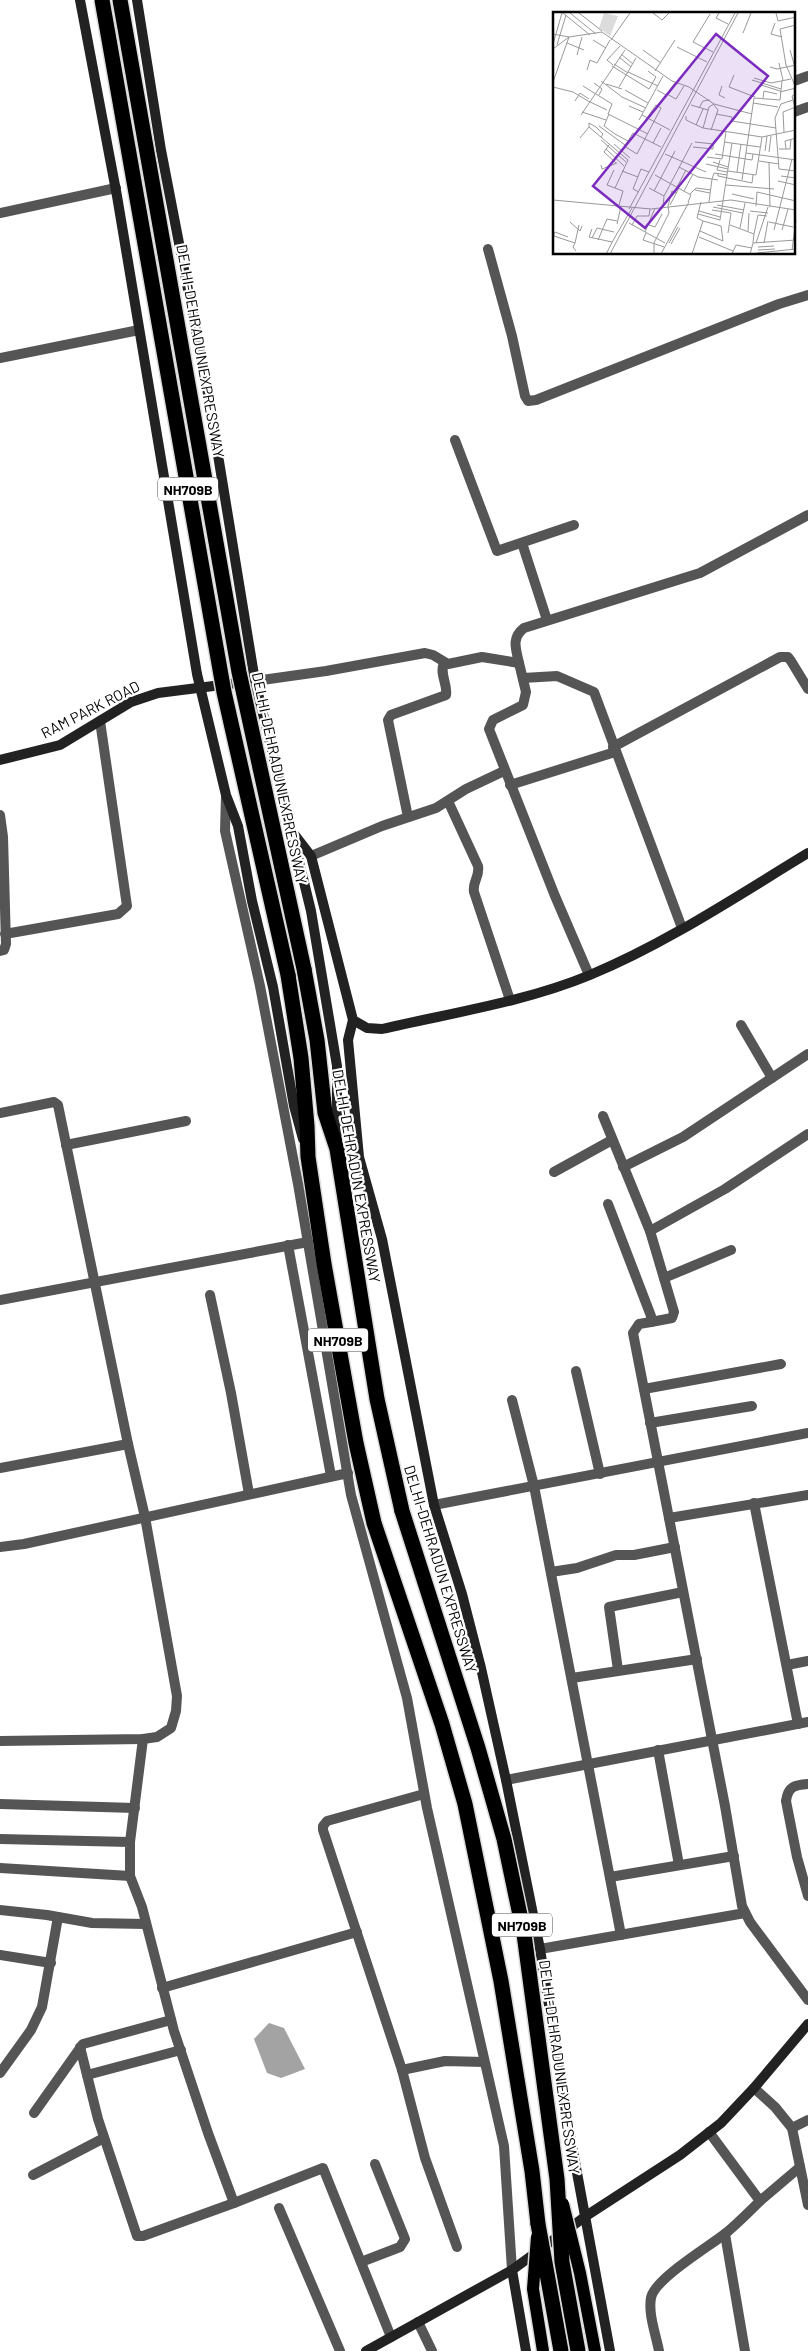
<svg xmlns="http://www.w3.org/2000/svg" width="808" height="2351" font-family="Barlow,sans-serif">
  <rect width="100%" height="100%" fill="#fff"/>
  <polygon fill="#a3a3a3" points="269,2023 284,2028 305,2069 281,2078 267,2073 254,2039"/>
  <g fill="none" stroke-linecap="round" stroke-linejoin="round">
    <g stroke="#dbdbdb" stroke-width="18">
      <g id="highway">
        <polyline points="304,969 317,1040 325,1113 337,1149 377,1399 402,1511"/>
        <polyline points="288,975 301,1058 307,1126 308,1157 324,1264 356,1443 374,1523 442,1724 465,1804 501,1981 532,2171 538,2224"/>
      </g>
    </g>
    <g stroke="#555" stroke-width="10">
      <polyline points="794,81 808,76"/>
      <polyline points="794,112 808,107"/>
      <polyline points="0,213 116,188"/>
      <polyline points="488,249 512,336 525,396 528,401 536,400 779,304 808,295"/>
      <polyline points="0,358 139,330"/>
      <polyline points="455,440 497,551 574,525"/>
      <polyline points="522,543 547,620"/>
      <polyline points="519,663 526,692 523,705 493,720 489,729 555,896 589,975"/>
      <polyline points="523,678 557,676 594,692 682,928"/>
      <path d="M255 681 326 671 425 653 433 655 448 664 482 657 519 663C516 649 511 638 524 628L700 573 808 515"/>
      <polyline points="613,747 780,657 788,657 791,661 808,689"/>
      <polyline points="510,785 615,752"/>
      <polyline points="226,796 225,831 260,986 298,1184 351,1495 407,1698 427,1808 504,2146 512,2270"/>
      <path d="M448 801 478 866C480 877 472 882 474 892L510 1000"/>
      <polyline points="0,815 3,837 6,944 4,950 0,951"/>
      <path d="M408 817 388 720 391 715 446 695C448 684 439 674 444 663"/>
      <polyline points="311,856 382,826 436,808 466,789 504,771"/>
      <polyline points="5,934 118,914 127,906 100,721"/>
      <polyline points="741,1025 772,1078"/>
      <polyline points="0,1113 54,1102 58,1105 128,1444 145,1517 177,1696 176,1711 171,1728 157,1737 143,1739 0,1741"/>
      <polyline points="603,1116 650,1231 674,1312 672,1318 651,1322"/>
      <polyline points="66,1145 186,1121"/>
      <polyline points="623,1167 683,1137 808,1054"/>
      <polyline points="554,1172 612,1140"/>
      <polyline points="608,1204 651,1316 651,1322 639,1324 633,1333 725,1806 742,1906 750,1922 808,2000"/>
      <polyline points="650,1231 725,1189 808,1134"/>
      <polyline points="288,1245 331,1476"/>
      <polyline points="664,1278 731,1250"/>
      <polyline points="210,1295 231,1393 249,1494"/>
      <polyline points="0,1300 308,1242"/>
      <polyline points="576,1371 600,1474"/>
      <polyline points="644,1389 781,1364"/>
      <polyline points="512,1400 534,1486 621,1935"/>
      <polyline points="650,1423 752,1406"/>
      <polyline points="0,1468 128,1444"/>
      <polyline points="754,1503 798,1724"/>
      <polyline points="434,1505 808,1433"/>
      <polyline points="669,1518 808,1495"/>
      <polyline points="0,1547 24,1544 348,1473"/>
      <polyline points="551,1572 577,1568 616,1555 634,1555 675,1547"/>
      <polyline points="787,1665 808,1661"/>
      <polyline points="618,1670 609,1607 683,1592"/>
      <polyline points="572,1678 697,1659"/>
      <polyline points="658,1750 679,1865"/>
      <polyline points="506,1780 808,1722"/>
      <path d="M808 1784C795 1785 788 1786 786 1801L797 1857 808 1896"/>
      <polyline points="424,1794 327,1821 323,1826 323,1830 402,2070 445,2061 484,2062"/>
      <polyline points="0,1804 135,1808"/>
      <polyline points="0,1839 130,1842 130,1876 142,1907 174,2031 208,2133 234,2203 323,2168 391,2337"/>
      <polyline points="130,1842 143,1739"/>
      <polyline points="0,1868 130,1876"/>
      <polyline points="610,1877 734,1856"/>
      <polyline points="0,1910 47,1915 92,1923 146,1924"/>
      <polyline points="540,1949 745,1913"/>
      <polyline points="0,1955 51,1963"/>
      <polyline points="162,1988 357,1932"/>
      <polyline points="80,2047 98,2119 137,2236 143,2236 234,2203"/>
      <polyline points="402,2070 425,2158 457,2247"/>
      <polyline points="0,2073 31,2030 42,2007 58,1917"/>
      <polyline points="87,2075 181,2050"/>
      <polyline points="754,2088 775,2107 792,2128 808,2205"/>
      <polyline points="34,2113 83,2044 171,2020"/>
      <polyline points="792,2128 808,2120"/>
      <polyline points="33,2175 104,2138"/>
      <polyline points="760,2201 800,2167"/>
      <polyline points="279,2208 340,2351"/>
      <polyline points="725,2234 745,2351"/>
      <polyline points="361,2262 400,2247 405,2239 375,2164"/>
      <polyline points="418,2322 432,2351"/>
      <path d="M659 2351C656 2335 648 2314 651 2298 654 2279 710 2246 726 2233 738 2223 749 2212 760 2201L709 2132"/>
    </g>
    <g stroke="#222" stroke-width="10">
      <polyline points="80,0 117,196 197,674 226,795 238,826 252,901 273,987 294,1106 303,1139"/>
      <polyline points="137,0 161,150 207,388 255,681 311,911 337,1066 337,1138"/>
      <polyline points="0,760 60,745 131,702 158,693 245,682"/>
      <path d="M294 834 311 856 353 1020 367 1028 382 1029C451 1013 525 1002 590 975 667 943 737 896 808 853"/>
      <polyline points="353,1020 348,1040 359,1157 382,1239 434,1505 462,1594 481,1668 506,1780 540,1949 568,2124 610,2351"/>
      <polyline points="512,2270 526,2351"/>
      <polyline points="366,2351 512,2270 586,2216 680,2155 721,2123 754,2088 808,2024"/>
    </g>
    <use href="#highway" stroke="#000" stroke-width="15"/>
    <g stroke="#dbdbdb" stroke-width="15" stroke-linecap="butt">
      <g id="primary-bridge">
        <polyline points="563,2204 580,2273 595,2351"/>
        <polyline points="537,2237 533,2289 543,2351"/>
      </g>
    </g>
    <g stroke="#dbdbdb" stroke-width="18" stroke-linecap="butt">
      <g id="highway-bridge">
        <polyline points="102,0 224,692 288,975"/>
        <polyline points="120,0 239,672 304,969"/>
        <polyline points="402,1511 478,1748 504,1839 524,1934 557,2179 562,2262 578,2351"/>
        <polyline points="538,2224 561,2351"/>
      </g>
    </g>
    <use href="#primary-bridge" stroke="#000" stroke-width="12"/>
    <use href="#highway-bridge" stroke="#000" stroke-width="15"/>
  </g>
  <g text-anchor="middle" dominant-baseline="central" stroke-width="4.5" stroke-linejoin="round" paint-order="stroke">
    <g fill="#fff" stroke="#4c4c4c" stroke-width="1">
      <rect x="158" y="477.5" width="60" height="23" rx="4"/>
      <rect x="308" y="1328.5" width="60" height="23" rx="4"/>
      <rect x="492" y="1913.5" width="60" height="23" rx="4"/>
    </g>
    <g font-size="14" font-weight="bold" fill="#000">
      <text x="188" y="489">NH709B</text>
      <text x="338" y="1340">NH709B</text>
      <text x="522" y="1925">NH709B</text>
    </g>
    <g font-size="15" fill="#000" stroke="#fff">
      <text transform="translate(201 351) rotate(80)">DELHI-DEHRADUN EXPRESSWAY</text>
      <text transform="translate(90 709) rotate(-27)">RAM PARK ROAD</text>
      <text transform="translate(280 778) rotate(78)">DELHI-DEHRADUN EXPRESSWAY</text>
      <text transform="translate(357 1176) rotate(80)">DELHI-DEHRADUN EXPRESSWAY</text>
      <text transform="translate(441 1569) rotate(73)">DELHI-DEHRADUN EXPRESSWAY</text>
      <text transform="translate(560 2067) rotate(82)">DELHI-DEHRADUN EXPRESSWAY</text>
    </g>
  </g>
  <g transform="translate(553 12)">
    <rect width="242" height="242" fill="#fff"/>
    <path d="M51 1 65 4 57 24 46 16Z" fill="#dcdcdc"/>
    <path fill="none" stroke="#999" stroke-width="1" d="M10 1 37 23M17 1 43 22M26 1 49 19M100 1 109 8 116 1M166 1 163 6 175 12M223 1 225 9 243 5M157 2 140 30 160 40M222 11 218 22 229 25M243 13 227 17 233 53 243 76M190 21 198 1M0 22 16 25 0 70M40 28 53 36M58 28 77 1M14 31 31 38M0 32 9 1M4 33 13 3M124 35 154 50M0 37 16 25 49 20 119 69 136 75 161 92 199 102M90 38 108 51M237 38 243 59M68 42 80 52M24 43 29 25M66 45 78 55M226 51 230 68M61 52 75 61M60 53 54 48 67 34M59 54 96 77 103 65 95 59M217 55 224 57 243 53M34 58 37 48 44 51 57 28M102 59 122 28M75 60 105 74M181 63 176 75 202 85M201 66 218 71 238 67M199 68 228 77M48 69 69 85 93 96M41 71 49 77 46 83M53 72 69 77M208 73 227 79M30 74 59 92 55 102 95 122M169 74 166 83 172 86M0 75 20 80 35 89M66 75 83 46M72 78 95 91M104 78 113 83 122 71M227 80 243 76M114 82 123 87 131 74M243 82 239 84 243 99M210 86 211 79 224 82M227 88 229 69M240 88 228 92 222 106 226 157 243 159M22 89 27 81 36 87M35 89 54 98M200 91 225 95M138 93 155 98M76 94 90 100M146 96 150 89 157 88M29 100 53 108M56 102 51 114 62 122 75 129 80 121 108 135M163 102 179 105V109L223 116M28 103 72 38M89 103 117 118M133 104V108L150 116 209 125 243 118M86 108 110 64M143 113 150 97M46 114 72 133M36 115V111L43 115 50 122 48 125M150 116 156 95 161 92M158 118 165 98 161 93M231 120 230 100 243 95M27 126 36 115 75 148 62 176 70 179 66 193M48 128 73 150M75 129 71 134 84 142 108 96 103 93 94 106M171 130 207 135M100 131 108 116M61 132 77 146M56 133 51 140 63 151M140 135 160 137V132L142 130M53 137 71 154M226 137H237L238 127M233 137 232 129 243 126M212 139 214 124M216 140 218 124M193 141 243 148M112 142 153 160M162 142 199 148 200 142M154 145 169 147 173 120M167 148 164 158 174 160M206 149 226 152M160 150 175 155M216 150 217 195M153 152 175 157M48 153 49 157 64 151M126 155 145 165 159 167 156 190M61 158 54 173 62 176M69 159 85 165M175 159 203 163 209 125M184 160 188 132M165 161V164L199 171 200 163M102 163 138 183 135 190M228 164 243 166M165 168 159 167 161 161 174 163M189 168 201 86 227 88M225 169 243 173M173 173 221 177M124 175 133 158M96 176 111 184M142 178 157 181M101 179 122 139M131 179 140 162M86 180 80 177 88 157 96 160M137 182 143 176 158 178M179 182 201 187M0 188 98 197 178 188 243 198M148 190 144 206 150 209M117 193 126 176M164 193 191 198M115 194 119 179 124 181M203 194 204 180 243 189M110 195 111 184 139 131M160 195 190 201M76 197 182 1M159 198 178 201 175 221M146 199 167 205M197 199 215 201M145 202 167 208 179 131M17 210 27 219 29 214M216 210 240 215M76 211 112 231M64 212 68 194M79 213 84 204H96L97 197M96 213 102 215 109 202M177 213 201 222 200 231M187 216 192 191M39 217 36 225 59 230M221 218 239 147M229 218 235 197M195 219 196 201M92 220 102 196M93 221 90 228 111 235M201 222 205 203 214 204M1 224 22 231 20 235 23 239M0 225 2 220 15 225M62 225 79 196M146 225 180 239M39 226 44 216 61 220M45 228 54 207 64 209M22 231 26 213M116 231 125 215M203 231 215 195M211 231 215 209M118 232 127 216M205 235 221 234M205 238 222 237M239 238 243 208M204 241 243 237M53 242 62 225M57 242 185 1M101 242V231L116 201 115 194M108 242 136 190M139 242 150 209 168 214 170 229 147 219M179 242 183 233 199 236M197 242 200 231 243 228"/>
    <path fill="#7b2cbf" fill-opacity="0.15" stroke="#7b2cbf" stroke-width="2.5" d="M163 22 215 64 92 216 40 174Z"/>
    <rect width="242" height="242" fill="none" stroke="#000" stroke-width="2.5"/>
  </g>
</svg>
